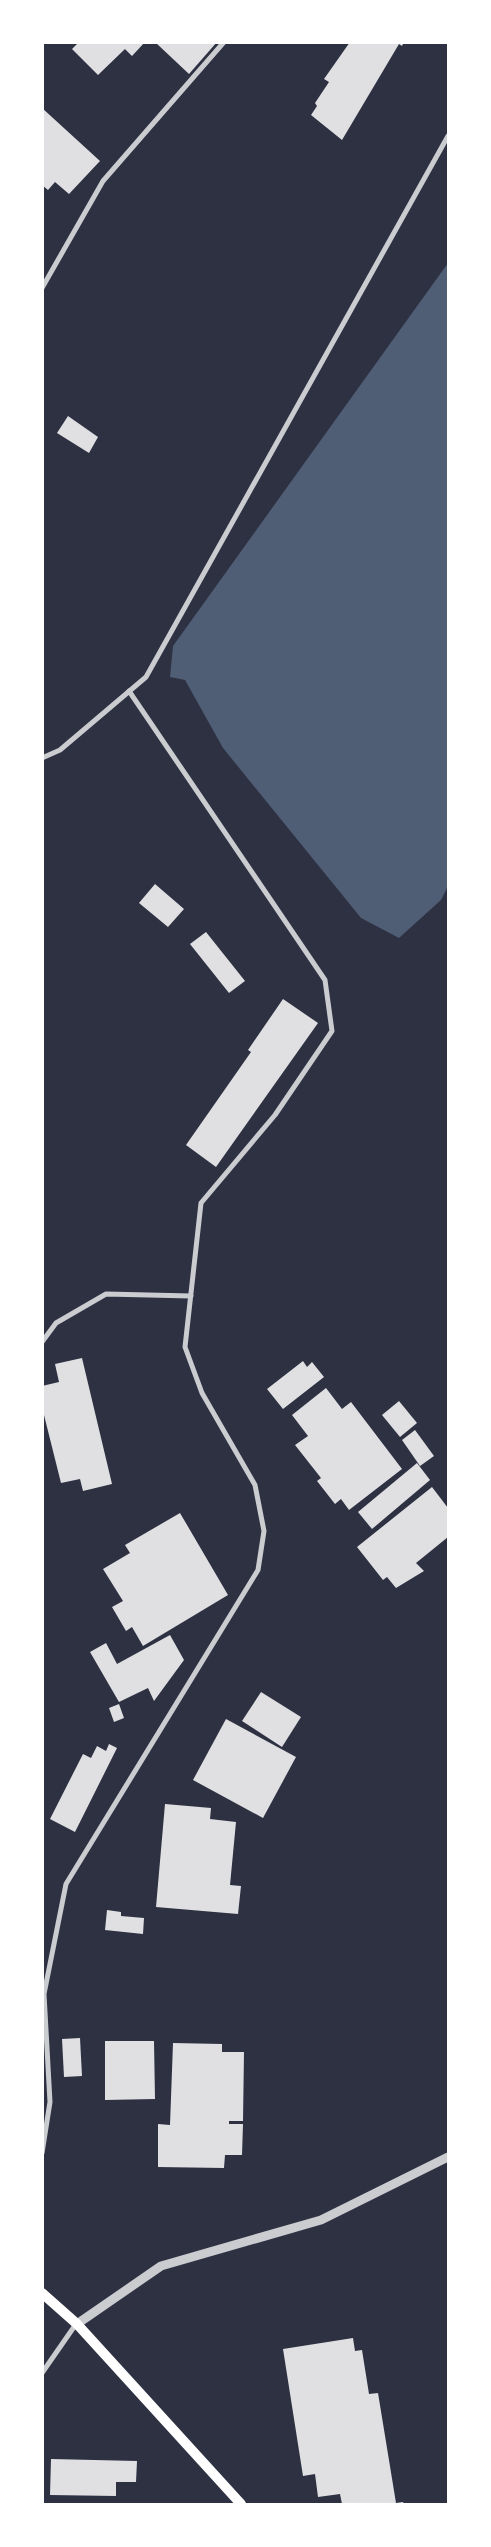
<svg xmlns="http://www.w3.org/2000/svg" width="491" height="2547" font-family="'Work Sans',sans-serif">
  <rect width="100%" height="100%" fill="#2d3142"/>
  <polygon fill="#4f5d75" points="448,263 448,886 441,900 399,938 361,918 223,748 185,680 170,677 173,646"/>
  <g fill="#e0e0e3">
    <polygon points="79,42 145,42 132,56 125,49 98,75 72,49"/>
    <polygon points="155,42 217,42 189,74"/>
    <polygon points="350,42 404,42 402,46 399,44 342,140 311,115 317,106 315,103 329,82 324,79"/>
    <polygon points="42,108 100,161 69,194 55,182 48,190 42,185"/>
    <polygon points="68,416 98,437 89,453 57,433"/>
    <polygon points="155,884 184,909 168,927 139,903"/>
    <polygon points="206,932 245,981 229,993 190,944"/>
    <polygon points="283,999 318,1023 216,1167 186,1145 251,1052 248,1050"/>
    <polygon points="82,1358 112,1484 83,1491 80,1479 61,1483 42,1407 42,1386 59,1382 55,1364"/>
    <polygon points="303,1361 307,1367 312,1362 324,1377 283,1409 267,1389"/>
    <polygon points="326,1388 342,1409 351,1402 402,1469 349,1510 341,1499 335,1504 317,1481 321,1478 295,1445 308,1436 292,1415"/>
    <polygon points="399,1401 417,1423 400,1437 382,1415"/>
    <polygon points="415,1430 434,1456 420,1466 402,1440"/>
    <polygon points="417,1463 430,1480 372,1529 358,1512"/>
    <polygon points="432,1487 448,1508 448,1537 416,1563 424,1571 396,1588 387,1577 383,1580 357,1547"/>
    <polygon points="180,1513 228,1595 143,1646 132,1627 126,1631 112,1607 123,1601 103,1569 130,1553 125,1545"/>
    <polygon points="170,1635 184,1660 154,1701 148,1688 119,1702 90,1652 106,1643 117,1664"/>
    <polygon points="261,1692 301,1717 282,1747 242,1721"/>
    <polygon points="119,1704 124,1718 114,1722 109,1708"/>
    <polygon points="226,1719 296,1757 263,1818 193,1780"/>
    <polygon points="109,1744 117,1748 75,1832 50,1819 83,1754 91,1758 97,1746 106,1751"/>
    <polygon points="165,1804 211,1808 210,1819 236,1822 230,1885 241,1886 238,1914 156,1907"/>
    <polygon points="107,1910 121,1912 121,1916 144,1918 143,1934 105,1930"/>
    <polygon points="80,2038 82,2076 64,2077 62,2039"/>
    <polygon points="105,2041 154,2041 155,2099 105,2100"/>
    <polygon points="173,2043 222,2044 222,2052 244,2052 243,2121 229,2121 229,2124 243,2124 242,2155 225,2155 224,2168 158,2167 158,2124 170,2125"/>
    <polygon points="353,2338 355,2351 362,2350 369,2394 378,2393 396,2503 403,2502 404,2504 342,2504 340,2494 318,2497 315,2474 303,2476 283,2349"/>
    <polygon points="51,2459 137,2461 136,2482 116,2482 116,2496 50,2495"/>
  </g>
  <g fill="none" stroke-linecap="round" stroke-linejoin="round">
    <g stroke="#caccd0" stroke-width="5">
      <polyline points="42,288 103,181 224,42"/>
      <polyline points="42,758 60,750 146,677 448,136"/>
      <polyline points="42,1342 56,1323 106,1294 191,1296"/>
      <polyline points="42,2153 50,2102 44,1994 66,1884 258,1570 264,1531 255,1485 202,1393 185,1347 201,1203 275,1115 332,1031 325,980 129,691"/>
      <polyline points="42,2373 76,2324"/>
    </g>
    <polyline stroke="#caccd0" stroke-width="9" points="77,2324 161,2266 321,2220 448,2157"/>
    <polyline stroke="#fff" stroke-width="10" points="42,2293 77,2324 241,2504"/>
  </g>
  <rect width="491" height="2547" fill="none" stroke="#ffffff" stroke-width="88"/>
</svg>
